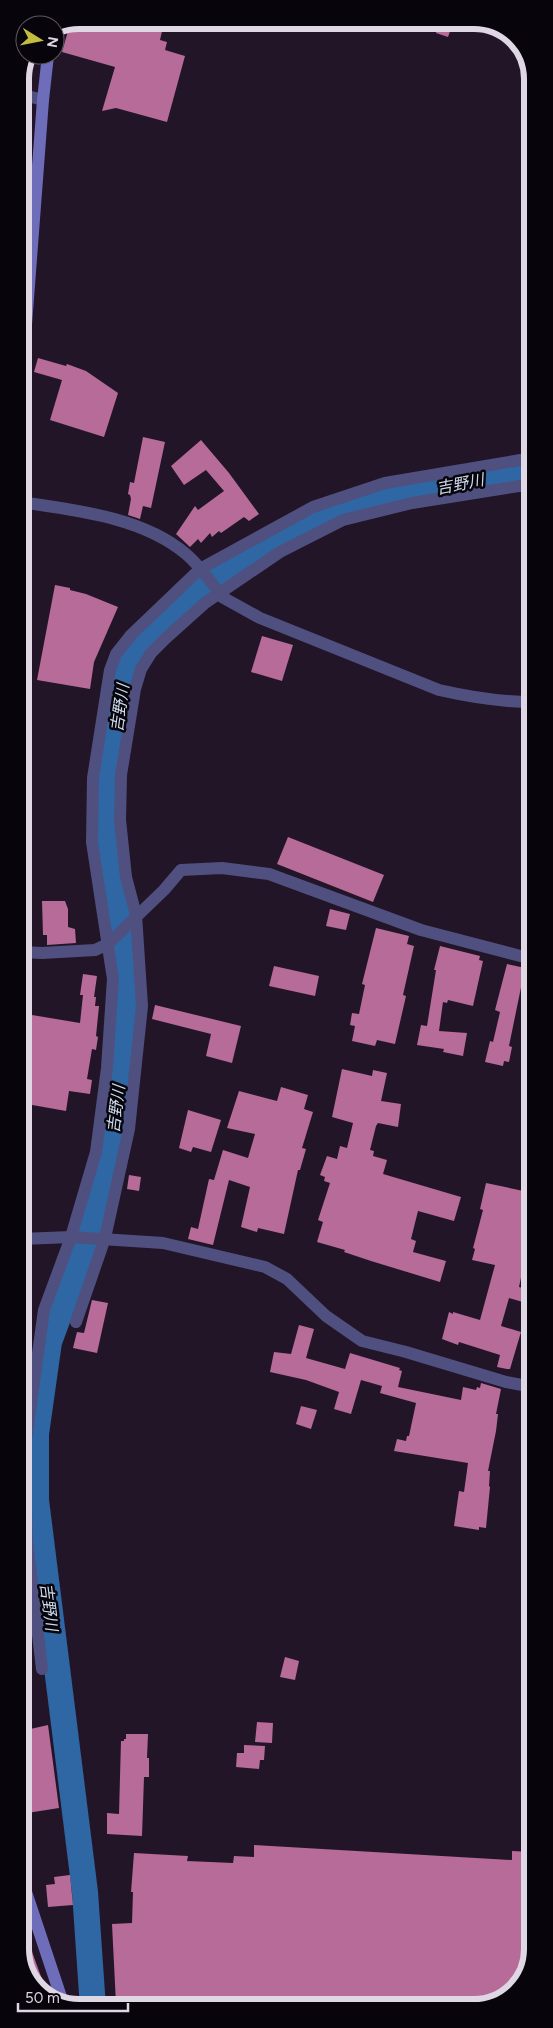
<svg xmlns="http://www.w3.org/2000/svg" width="553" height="2028" font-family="Figtree,'Noto Sans JP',sans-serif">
  <rect width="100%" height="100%" fill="#221528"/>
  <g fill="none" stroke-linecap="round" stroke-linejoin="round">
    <polyline stroke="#2e67a3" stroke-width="26" points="93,2008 85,1892 36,1500 36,1434 49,1342 94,1220 109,1162 123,1052 129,978 126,943 107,854 107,812 114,743 125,674 131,655 172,613 228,566 343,507 366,500 478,479 532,470"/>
  </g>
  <g fill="#b76b98">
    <polygon points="78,20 138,20 163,27 160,40 167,42 165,50 185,56 167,122 116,108 102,111 115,67 62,52 70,24"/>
    <polygon points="440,20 454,20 448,37 436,33"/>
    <polygon points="38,358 66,366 67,364 86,371 118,393 104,437 50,420 62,380 34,372"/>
    <polygon points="143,437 165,442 151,508 143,506 140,519 128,515 131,499 130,495 128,494 130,482 134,483"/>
    <polygon points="201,440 229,473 259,514 249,521 244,517 221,533 219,531 212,537 210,533 201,543 198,539 190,547 176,534 195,506 198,510 224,491 206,470 184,485 171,466"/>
    <polygon points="55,585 70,588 70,590 86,594 118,607 94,662 90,689 37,680"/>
    <polygon points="262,636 293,645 282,681 251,672"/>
    <polygon points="288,837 384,875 373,902 277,864"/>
    <polygon points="42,901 65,901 68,909 68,927 75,929 76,943 47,945 47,935 43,935"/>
    <polygon points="330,909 350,914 346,930 326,926"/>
    <polygon points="376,928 409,936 407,944 414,946 403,995 406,996 395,1044 377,1040 375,1046 352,1041 355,1026 350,1025 352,1013 359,1014 365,985 362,984"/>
    <polygon points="440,946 480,956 479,960 483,961 473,1006 448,1000 447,1003 443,1002 439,1031 467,1033 463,1056 443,1052 444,1049 417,1045 421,1025 427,1026 436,970 434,970"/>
    <polygon points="507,964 525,968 509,1046 512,1047 509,1062 504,1061 503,1066 485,1062 490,1041 493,1042 500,1012 495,1010"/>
    <polygon points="274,966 319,976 315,996 269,986"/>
    <polygon points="83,974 97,976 94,997 96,997 95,1006 99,1006 96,1036 98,1037 96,1050 92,1049 87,1079 92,1080 90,1094 69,1091 66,1111 21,1103 21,1079 32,1015 80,1023 83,995 80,995"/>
    <polygon points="155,1005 241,1026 232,1063 206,1056 211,1034 152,1019"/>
    <polygon points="342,1069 372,1076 373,1070 387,1073 381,1101 401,1104 398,1127 378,1123 376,1126 370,1150 374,1151 373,1156 387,1160 383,1174 461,1197 454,1221 418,1211 411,1239 416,1241 413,1252 446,1261 440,1282 371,1261 344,1252 345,1250 317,1242 323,1222 318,1220 330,1183 324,1181 325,1177 320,1175 327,1156 337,1159 340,1146 347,1148 353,1123 332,1117"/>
    <polygon points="281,1087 308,1095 304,1109 313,1112 302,1148 306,1149 300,1170 298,1170 284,1234 258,1228 257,1232 241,1227 250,1187 229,1180 213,1245 188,1239 191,1227 198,1229 209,1179 214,1180 223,1150 248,1158 255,1134 227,1128 239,1091 277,1101"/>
    <polygon points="188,1110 221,1120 211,1152 193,1147 191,1152 179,1148"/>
    <polygon points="129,1175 141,1177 139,1191 127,1189"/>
    <polygon points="486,1183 533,1193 533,1222 519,1287 533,1291 533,1305 509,1298 501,1326 521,1332 510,1369 507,1369 497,1367 500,1355 459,1342 458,1345 442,1339 449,1312 453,1314 453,1312 480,1320 495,1265 472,1260 475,1249 473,1248 483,1210 480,1209"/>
    <polygon points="92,1300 108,1303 97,1353 73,1348 77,1332 84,1333"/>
    <polygon points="299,1325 314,1329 306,1358 345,1369 350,1353 400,1368 399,1370 402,1371 398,1387 461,1400 463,1387 476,1390 477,1387 480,1388 481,1383 501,1389 496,1414 498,1414 496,1431 488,1471 490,1471 489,1486 490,1487 486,1528 479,1527 479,1530 454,1526 459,1491 464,1492 468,1463 394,1451 397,1439 406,1441 407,1436 409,1436 416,1403 380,1393 382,1386 361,1380 351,1414 334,1409 339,1392 306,1380 270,1372 274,1352 291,1354"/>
    <polygon points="301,1406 317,1410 311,1429 296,1424"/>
    <polygon points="285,1657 299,1661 295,1680 280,1677"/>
    <polygon points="257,1722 273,1723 272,1743 255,1742"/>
    <polygon points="48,1725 59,1808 21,1814 21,1744 27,1743 26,1730"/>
    <polygon points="126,1734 148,1734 147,1758 149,1758 149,1777 144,1777 142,1836 107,1834 107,1813 119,1814 121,1741 124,1741 124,1739 126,1739"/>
    <polygon points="244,1745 265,1746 264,1760 260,1760 259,1769 236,1767 237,1753 244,1753"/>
    <polygon points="254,1845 512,1860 512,1851 533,1852 533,1950 519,1988 486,2007 188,2008 116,2004 112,1924 132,1923 133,1892 131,1892 134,1853 188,1856 187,1861 233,1863 234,1856 254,1857"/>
    <polygon points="70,1875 73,1905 48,1907 46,1885 55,1884 54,1877"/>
    <polygon points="21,1927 23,1927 47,1993 43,1995 40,1993 21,1961"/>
  </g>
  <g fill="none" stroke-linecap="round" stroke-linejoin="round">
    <g stroke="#505080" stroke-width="12">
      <polyline points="20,94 43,100"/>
      <path d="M20 502C74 510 143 517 186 554 199 565 212 583 222 597L260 618 439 690C470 697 500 702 532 702"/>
      <polyline points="21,952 42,953 95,950 108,944 164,890 181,870 222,868 269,874 421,930 532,959"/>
      <polyline points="21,1239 71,1237 163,1243 265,1267 287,1279 326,1316 362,1341 406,1352 506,1382 533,1387"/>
      <polyline points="76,1322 105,1238 129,1129 142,1006 136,915 126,877 120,820 121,775 135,689 141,669 151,653 166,638 205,603 280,552 343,520 412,503 532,484"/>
      <polyline points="42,1669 27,1540 24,1454 44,1310 71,1237 96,1152 107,1068 113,979 92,842 93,778 110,670 116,654 131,635 200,569 313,507 385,483 532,458"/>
    </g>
    <g stroke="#6e6dba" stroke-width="12">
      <polyline points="20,404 43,100 48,55"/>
      <polyline points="21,1877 63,2003"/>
    </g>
  </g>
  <g text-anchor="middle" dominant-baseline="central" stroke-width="5" stroke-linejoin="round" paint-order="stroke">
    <g font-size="16" font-style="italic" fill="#cddced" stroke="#08040b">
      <text transform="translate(460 484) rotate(-11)">吉野川</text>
      <text transform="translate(120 708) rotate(-82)">吉野川</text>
      <text transform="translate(116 1109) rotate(-83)">吉野川</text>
      <text transform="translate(49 1607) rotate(83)">吉野川</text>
    </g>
  </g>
  <path d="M0 0H553V2028H0ZM79 29H474A50 50 0 0 1 524 79V1949A50 50 0 0 1 474 1999H79A50 50 0 0 1 29 1949V79A50 50 0 0 1 79 29Z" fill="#08040b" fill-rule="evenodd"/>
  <path fill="none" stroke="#dfd7e4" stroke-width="6" d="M79 29H474A50 50 0 0 1 524 79V1949A50 50 0 0 1 474 1999H79A50 50 0 0 1 29 1949V79A50 50 0 0 1 79 29Z"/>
  <g transform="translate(40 40) rotate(100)"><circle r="24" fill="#08040b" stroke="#5e5862"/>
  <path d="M0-4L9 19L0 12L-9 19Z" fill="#c3bd3f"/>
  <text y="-8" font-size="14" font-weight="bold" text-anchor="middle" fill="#dfd7e4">N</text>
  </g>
  <path d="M18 2003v8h110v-8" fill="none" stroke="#dfd7e4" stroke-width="2.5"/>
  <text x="25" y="2003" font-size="15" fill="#dfd7e4" stroke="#08040b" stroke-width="4" paint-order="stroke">50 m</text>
</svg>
